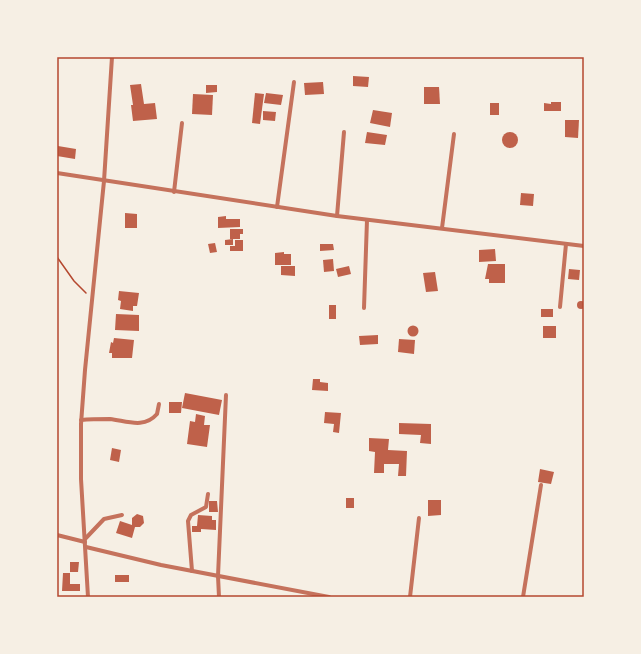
<svg xmlns="http://www.w3.org/2000/svg" width="641" height="654" font-family="'Libre Baskerville',serif">
  <rect width="100%" height="100%" fill="#f6efe4"/>
  <g fill="#bf614a">
    <polygon points="353,76 369,77 368,87 353,86"/>
    <polygon points="323,82 324,94 305,95 304,83"/>
    <polygon points="141,84 144,104 155,103 157,119 133,121 131,105 133,105 130,85"/>
    <polygon points="206,85 217,85 217,92 206,93"/>
    <polygon points="424,87 439,87 440,104 424,104"/>
    <polygon points="255,93 264,94 260,124 252,123"/>
    <polygon points="266,93 283,95 281,105 264,103"/>
    <polygon points="193,94 213,95 212,115 192,114"/>
    <polygon points="551,102 561,102 561,111 544,111 544,103 551,104"/>
    <rect x="490" y="103" width="9" height="12"/>
    <polygon points="373,110 392,113 390,127 370,123"/>
    <polygon points="263,111 276,112 275,121 263,120"/>
    <polygon points="565,120 579,120 578,138 565,137"/>
    <circle cx="510" cy="140" r="8"/>
    <polygon points="367,132 387,135 385,145 365,143"/>
    <polygon points="58,146 76,149 75,159 57,156"/>
    <polygon points="521,193 534,194 533,206 520,205"/>
    <polygon points="125,213 137,214 137,228 125,228"/>
    <polygon points="226,216 226,219 240,219 240,227 218,228 218,217"/>
    <polygon points="230,229 243,229 243,234 240,234 240,239 230,239"/>
    <polygon points="233,239 233,245 225,245 225,240"/>
    <polygon points="235,240 243,240 243,251 230,251 230,246 235,246"/>
    <polygon points="215,243 217,252 210,253 208,244"/>
    <polygon points="320,244 333,244 334,250 320,251"/>
    <polygon points="495,249 496,261 479,262 479,250"/>
    <polygon points="284,252 284,254 291,254 291,265 275,265 275,253"/>
    <polygon points="333,259 334,271 324,272 323,260"/>
    <polygon points="488,264 505,264 505,283 489,283 489,279 485,279"/>
    <polygon points="281,266 295,266 295,276 281,275"/>
    <polygon points="349,266 351,274 338,277 336,269"/>
    <polygon points="569,269 580,270 579,280 568,279"/>
    <polygon points="435,272 438,291 426,292 423,273"/>
    <polygon points="119,291 139,293 137,306 133,306 133,311 120,309 121,301 118,300"/>
    <circle cx="581" cy="305" r="4"/>
    <rect x="329" y="305" width="7" height="14"/>
    <rect x="541" y="309" width="12" height="8"/>
    <polygon points="116,314 139,315 139,331 115,330"/>
    <circle cx="413" cy="331" r="5.5"/>
    <rect x="543" y="326" width="13" height="12"/>
    <polygon points="378,335 378,344 360,345 359,336"/>
    <polygon points="114,338 134,340 132,358 112,358 112,353 109,353 111,342 113,343"/>
    <polygon points="399,339 415,340 414,354 398,352"/>
    <polygon points="313,379 320,379 320,382 328,383 328,391 312,390"/>
    <polygon points="185,393 222,400 219,415 182,408"/>
    <polygon points="169,402 182,402 181,413 169,413"/>
    <polygon points="325,412 341,413 339,433 333,432 334,424 324,423"/>
    <polygon points="196,414 205,416 204,425 210,425 207,447 187,444 190,421 195,422"/>
    <polygon points="399,423 431,424 431,444 420,443 421,435 399,434"/>
    <polygon points="369,438 389,439 388,450 407,451 406,476 398,476 399,464 384,464 384,473 374,473 375,452 369,451"/>
    <polygon points="112,448 121,450 119,462 110,460"/>
    <polygon points="540,469 554,472 551,484 538,482"/>
    <rect x="346" y="498" width="8" height="10"/>
    <polygon points="428,500 441,500 441,515 428,516"/>
    <polygon points="209,501 217,501 218,512 209,512"/>
    <polygon points="137,514 143,516 144,523 140,527 135,527 132,538 116,533 120,521 132,525 132,518"/>
    <polygon points="198,515 212,516 212,520 216,520 216,530 201,529 201,532 192,532 192,526 197,526"/>
    <polygon points="70,562 79,562 78,572 70,572"/>
    <polygon points="63,573 70,573 70,584 80,584 80,591 62,591"/>
    <rect x="115" y="575" width="14" height="7"/>
  </g>
  <g fill="none" stroke-linecap="round" stroke-linejoin="round">
    <polyline stroke="#b5482f" stroke-width="1.5" points="57,257 74,281 86,293"/>
    <g stroke="#c5725c" stroke-width="4">
      <polyline points="57,173 337,216 584,246"/>
      <polyline points="174,192 182,123"/>
      <polyline points="277,207 294,82"/>
      <polyline points="337,216 344,132"/>
      <polyline points="442,228 454,134"/>
      <polyline points="560,307 566,244"/>
      <polyline points="364,308 367,220"/>
      <path d="M81 420C91 419 100 419 110 419 127 421 144 429 157 414L159 404"/>
      <polyline points="57,535 85,542"/>
      <polyline points="85,539 104,519 122,515"/>
      <polyline points="86,547 161,565 329,597"/>
      <polyline points="192,571 188,521 191,515 206,507 208,494"/>
      <polyline points="88,597 81,479 81,424 85,370 104,181 112,57"/>
      <polyline points="219,597 218,576 226,395"/>
      <polyline points="410,597 419,518"/>
      <polyline points="523,597 541,485"/>
    </g>
  </g>
  <rect width="641" height="654" fill="none" stroke="#f6efe4" stroke-width="116"/>
  <rect x="58" y="58" width="525" height="538" fill="none" stroke="#b5482f" stroke-width="1.5"/>
</svg>
